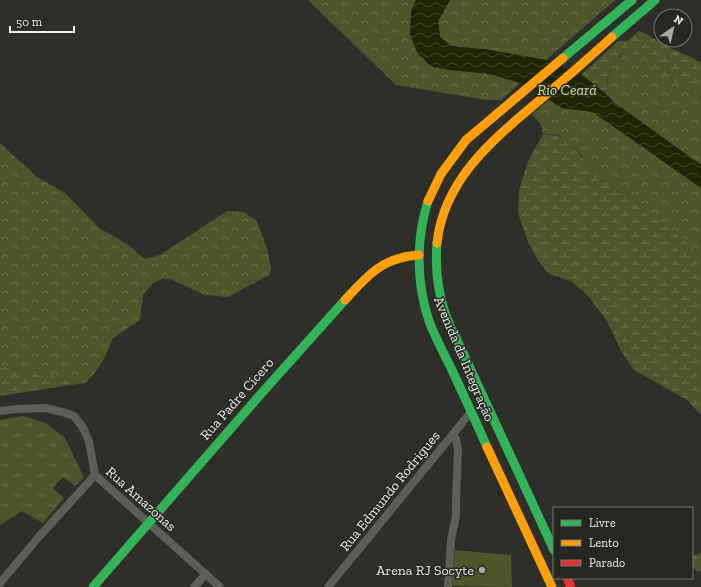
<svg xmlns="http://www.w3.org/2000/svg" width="701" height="587" font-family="'Zilla Slab',serif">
  <defs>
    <pattern id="grass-tufts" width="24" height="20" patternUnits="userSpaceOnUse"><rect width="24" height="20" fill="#4d5629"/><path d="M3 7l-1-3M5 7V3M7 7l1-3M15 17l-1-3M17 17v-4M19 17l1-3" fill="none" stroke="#676f48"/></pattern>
    <pattern id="forest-crowns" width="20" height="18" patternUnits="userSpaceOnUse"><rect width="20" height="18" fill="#4d5629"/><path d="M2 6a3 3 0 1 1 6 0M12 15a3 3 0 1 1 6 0" fill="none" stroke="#676f48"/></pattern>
    <pattern id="wetland-marsh" width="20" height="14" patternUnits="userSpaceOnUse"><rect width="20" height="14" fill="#4d5629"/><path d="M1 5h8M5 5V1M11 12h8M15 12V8" fill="none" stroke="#676f48"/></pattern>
    <pattern id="water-waves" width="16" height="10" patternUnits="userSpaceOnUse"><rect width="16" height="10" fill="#1f2504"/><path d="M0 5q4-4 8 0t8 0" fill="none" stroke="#404529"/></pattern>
  </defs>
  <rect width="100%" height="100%" fill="#2e2f2b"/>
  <polygon fill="url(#grass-tufts)" points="23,416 46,423 65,438 84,478 75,486 63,477 53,488 64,498 43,523 22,511 0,525 0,420"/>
  <g fill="url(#forest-crowns)">
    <polygon points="308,0 416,0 411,12 451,70 490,74 520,83 501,100 486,100 396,85"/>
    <polygon points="450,0 615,0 546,60 490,50 451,46 440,37 438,21"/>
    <path d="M627 51C641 52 653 67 664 74 676 82 689 89 701 97V165L615 103 606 94C607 76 611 61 627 51Z"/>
    <polygon points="549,100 562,108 593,112 701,188 701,258 683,238 644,211 627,194 612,189 600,180 576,149 559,135 543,134 541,125 532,114"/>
    <polygon points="0,143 37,177 65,193 99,228 127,244 145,259 160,255 227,211 243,212 257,221 268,251 271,268 269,275 228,297 205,295 170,279 162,279 153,283 143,295 140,320 113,338 104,359 91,378 85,383 77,384 41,371 11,369 0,365"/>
  </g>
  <g fill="url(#wetland-marsh)">
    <path d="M639 31C651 36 661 43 672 49 682 53 692 57 701 63V97L663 74 644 59 631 52 627 51 620 55 611 68 607 79 606 94 581 75 618 41H627Z"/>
    <polygon points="543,134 559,136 568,141 587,163 600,180 612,189 627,194 644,211 683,238 701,258 701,415 687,400 634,370 621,351 607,321 588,296 571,281 549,274 539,262 528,242 518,213 519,190 528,161"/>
    <polygon points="0,365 11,369 41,371 77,384 0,396"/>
    <polygon points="701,553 701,571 697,571 692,565 692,557"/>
  </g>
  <polygon fill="#4d5629" points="455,550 511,555 512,587 452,586"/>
  <polygon fill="url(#water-waves)" points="416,0 450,0 438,21 440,37 451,46 490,50 546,60 576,74 581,74 606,94 615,103 701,165 701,188 593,112 562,108 520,83 491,74 451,70 432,67 418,54 410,35 411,12"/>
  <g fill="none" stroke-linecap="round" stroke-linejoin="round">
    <g stroke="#5c5f55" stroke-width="8">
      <polyline points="0,411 17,409 46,408 66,413 74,416 82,426 89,441 95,475 220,587"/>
      <polyline points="0,583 37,539 95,475"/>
      <polyline points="194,587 206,574"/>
      <polyline points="328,587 471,412"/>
      <polyline points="448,587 451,540 456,516 456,502 458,449 456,439 453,434"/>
    </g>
    <g stroke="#30b455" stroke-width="9">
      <polyline points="612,37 655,0"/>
      <polyline points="563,58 632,0"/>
      <path d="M428 201C416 239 416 282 429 321 435 337 444 354 452 370 464 396 476 422 487 447"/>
      <path d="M437 243C435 267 438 293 446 316L554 550"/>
      <polyline points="93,587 260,395 345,300"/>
    </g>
    <g stroke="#ff9f0a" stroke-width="9">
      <polyline points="428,201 441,174 466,140 563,58"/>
      <path d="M437 243C444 178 495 138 541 99 565 79 589 58 612 37"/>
      <path d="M345 300C368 275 383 257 419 255"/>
      <polyline points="487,447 552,587"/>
    </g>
    <polyline stroke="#e5322d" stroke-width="9" points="567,578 571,587"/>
  </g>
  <circle fill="#abaca8" stroke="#252721" stroke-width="1.5" cx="482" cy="570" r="4"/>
  <g text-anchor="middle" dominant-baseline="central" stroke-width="3" stroke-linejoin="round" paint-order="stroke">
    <g font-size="14" fill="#eff0ec" stroke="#252721">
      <text transform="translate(464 359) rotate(67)">Avenida da Integração</text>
      <text transform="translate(237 399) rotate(-49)">Rua Padre Cícero</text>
      <text transform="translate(390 491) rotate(-51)">Rua Edmundo Rodrigues</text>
      <text transform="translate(141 499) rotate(42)">Rua Amazonas</text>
    </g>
    <g font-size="14" fill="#eff0ec" stroke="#252721" text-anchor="end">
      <text x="474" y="570">Arena RJ Socyte</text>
    </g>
    <g font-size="15" font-style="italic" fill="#cbe07c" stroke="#252721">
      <text x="567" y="90">Rio Ceará</text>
    </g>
  </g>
  <rect x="553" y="507" width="140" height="72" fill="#252721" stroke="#767772"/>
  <rect x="561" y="520" width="20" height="6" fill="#30b455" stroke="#767772"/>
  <text x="589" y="527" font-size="12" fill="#eff0ec">Livre</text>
  <rect x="561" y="540" width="20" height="6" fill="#ff9f0a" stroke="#767772"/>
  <text x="589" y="547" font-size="12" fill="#eff0ec">Lento</text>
  <rect x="561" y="560" width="20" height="6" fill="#e5322d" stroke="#767772"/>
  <text x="589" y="567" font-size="12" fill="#eff0ec">Parado</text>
  <g transform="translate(673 28) rotate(34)"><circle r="19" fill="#252721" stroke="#767772"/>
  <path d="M0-3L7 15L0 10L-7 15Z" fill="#abaca8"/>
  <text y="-6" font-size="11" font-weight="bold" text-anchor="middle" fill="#eff0ec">N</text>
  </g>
  <path d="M10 26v6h64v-6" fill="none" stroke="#eff0ec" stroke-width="2"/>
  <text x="16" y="26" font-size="12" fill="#eff0ec" stroke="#252721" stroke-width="3" paint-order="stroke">50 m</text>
</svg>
